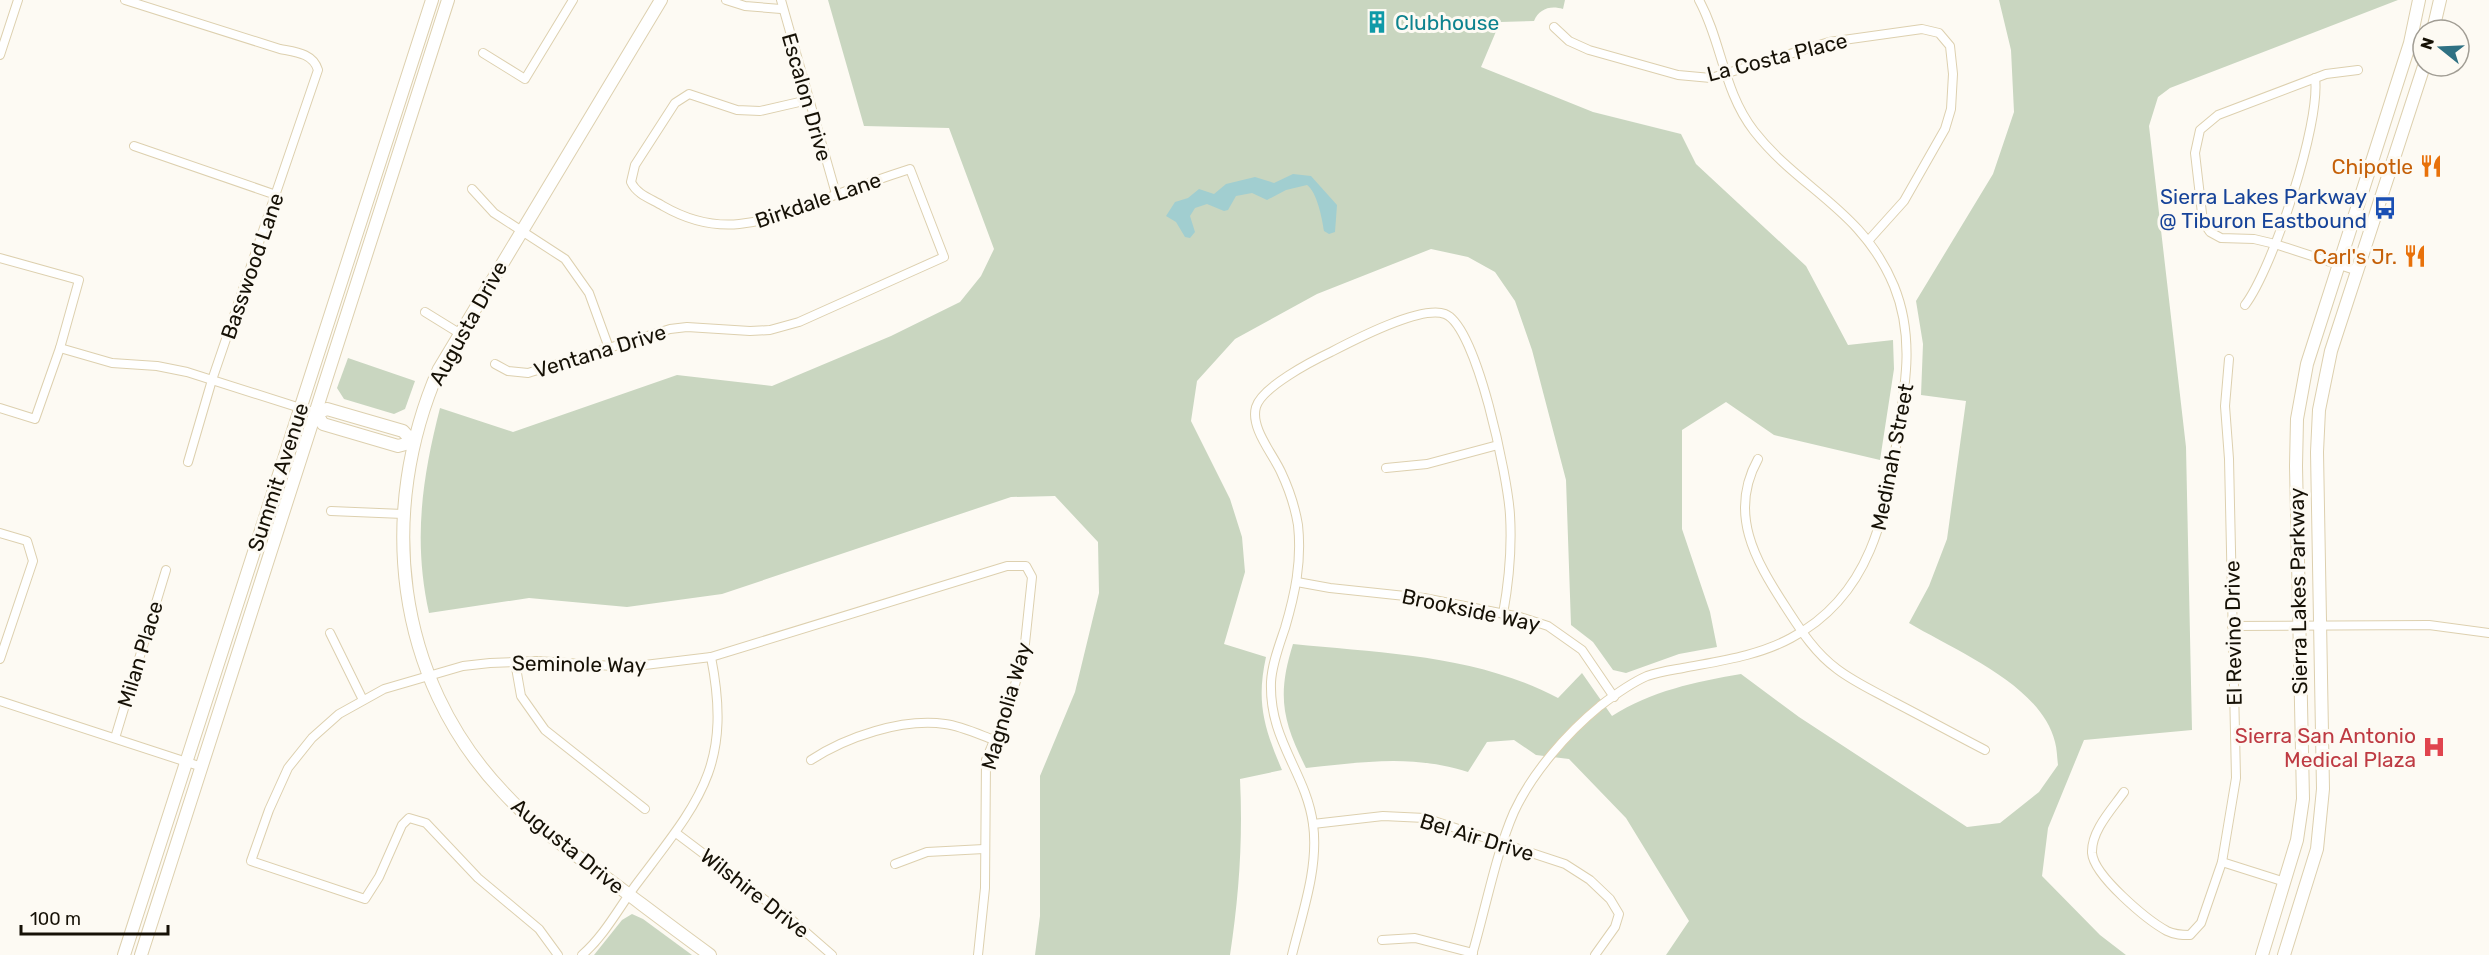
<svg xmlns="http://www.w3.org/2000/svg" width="2489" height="955" font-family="Rubik,sans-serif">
  <rect width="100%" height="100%" fill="#fdfaf3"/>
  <g fill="#c9d6c0">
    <path d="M828 0H1565L1563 9C1550 5 1539 9 1534 21L1500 22 1481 67 1593 112 1681 134 1696 164 1806 266 1848 345 1893 340 1894 369 1880 460 1774 435 1726 402 1682 430V529L1710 612 1717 647 1679 654 1626 673 1613 670 1593 642 1571 625 1566 480 1532 350 1515 301 1495 272 1468 257 1431 249 1317 294 1235 339 1197 381 1191 421 1230 499 1242 537 1245 572 1224 644 1266 657C1256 702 1264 728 1282 770L1240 779C1243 839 1239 896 1230 955H1035L1040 916V776L1075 692 1099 593 1098 542 1055 496 1011 497 722 594 627 607 529 598 429 613C413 540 422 479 440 408L513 432 677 375 772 386 891 336 960 302 981 276 994 249 949 128 864 126Z"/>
    <path d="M1999 0H2398L2170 88 2158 97 2149 126 2186 447 2192 730 2084 740 2048 828 2042 876 2100 935 2126 955H1666L1689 921 1626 818 1569 759 1536 755 1514 740 1487 742 1468 772C1410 754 1365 762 1306 768 1282 720 1277 695 1293 644 1382 653 1477 655 1558 698L1582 673 1612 716C1652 691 1694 682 1741 674L1799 717 1967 827 2000 823 2039 792 2058 765C2057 757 2057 749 2055 742 2041 685 1956 651 1909 623L1929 586 1947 539 1966 401 1921 395 1923 344 1916 301 1993 174 2014 112 2011 50Z"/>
    <polygon points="348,358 415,381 405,409 394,414 344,399 337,388"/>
    <polygon points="632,914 643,919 692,955 594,955 622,920"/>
  </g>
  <path fill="#a1ced0" d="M1293 174 1311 176 1337 205 1335 232 1329 234 1324 231C1322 218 1317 192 1307 185L1286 190 1267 200 1252 193 1236 196 1228 210 1224 211 1207 204 1195 208 1190 216 1195 232 1190 238 1185 237 1176 222 1166 216 1175 202 1188 198 1199 189 1214 194 1226 184 1255 177 1274 183Z"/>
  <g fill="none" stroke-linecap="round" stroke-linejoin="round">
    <g stroke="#ddd0af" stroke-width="10">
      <g id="street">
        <path d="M125 0 280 49C295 52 313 53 318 70L212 380 188 462"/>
        <polyline points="726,0 745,6 781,9"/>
        <polyline points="781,0 836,194"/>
        <polyline points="1554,27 1569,41 1589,50 1678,75 1711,78 1829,42 1922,29 1939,33 1950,46 1953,74 1951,109 1945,129 1904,201 1868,241"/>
        <polyline points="483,53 525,79 573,0"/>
        <polyline points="0,55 18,0"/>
        <polyline points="134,146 276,195"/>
        <polyline points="472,189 494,213 565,259 589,293 609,348"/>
        <polyline points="0,258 79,280 60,348 35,419 0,408"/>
        <polyline points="2358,271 2275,244 2254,239 2221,238 2210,232 2203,222 2195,153 2200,130 2218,115 2326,74 2358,70"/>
        <path d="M2245 305C2273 268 2321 123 2315 78"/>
        <polyline points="425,312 459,333"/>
        <polyline points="60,348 112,363 157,366 187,372 316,413"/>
        <path d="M495 364 508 371 528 373 670 329 687 327 750 331 770 330 799 322 944 257 910 169C882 178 854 188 827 198 767 220 724 241 663 206 652 199 637 195 631 182L635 165 675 103 689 94 737 110 760 111 808 100"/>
        <path d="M1758 459C1728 513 1755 560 1785 606 1800 629 1814 652 1837 669 1854 682 1874 691 1892 701 1923 717 1954 734 1985 750"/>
        <polyline points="1386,468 1427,464 1498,445"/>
        <polyline points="331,511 403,514"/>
        <polyline points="0,533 27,541 33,561 0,659"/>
        <polyline points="1297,582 1330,588 1424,598 1520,617 1548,626 1582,650 1614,697"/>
        <polyline points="2232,626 2429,625 2489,633"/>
        <polyline points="330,633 363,700"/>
        <polyline points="515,662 521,696 545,730 645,809"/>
        <polyline points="0,701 202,767"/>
        <polyline points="115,738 166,570"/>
        <path d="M811 760C846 737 902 718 945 724 961 726 978 734 994 740"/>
        <path d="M2124 792C2112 809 2091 831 2092 853 2094 876 2147 920 2167 931 2175 935 2182 935 2190 935L2201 923 2222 862 2236 778 2229 459 2225 406 2229 359"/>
        <polyline points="1313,824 1383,816 1425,818 1565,864 1590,880 1610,899 1619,914 1615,927 1595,955"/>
        <polyline points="676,833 793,921 832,955"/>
        <polyline points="2222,862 2285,882"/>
        <polyline points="895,864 927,852 984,849"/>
        <polyline points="1382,940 1415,938 1473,953"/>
        <polyline points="558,955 539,929 478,878 426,823 409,818 402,825 379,877 365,899 251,861 269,810 288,768 312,738 339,714 384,689 463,666 490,663 537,661 628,667 711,657 1007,566 1026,566 1032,577 1024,653 1010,702 986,760 985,888 978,955"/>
        <path d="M582 955C604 936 619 908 635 886 698 802 733 768 711 657"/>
        <path d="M1292 955C1302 914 1319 867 1313 824 1306 772 1269 741 1271 682 1272 664 1279 646 1285 628 1295 594 1302 562 1298 525 1295 507 1289 489 1281 472 1273 454 1250 428 1256 407 1262 387 1312 361 1331 352 1354 340 1421 305 1445 314 1477 326 1508 479 1510 515 1512 548 1509 581 1503 614"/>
        <path d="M1472 955C1485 911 1496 853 1514 812 1532 773 1567 733 1600 706 1613 696 1631 683 1647 676 1658 672 1672 670 1683 668 1719 661 1758 656 1791 638 1871 596 1886 514 1898 433 1906 382 1914 335 1894 286 1862 209 1800 190 1754 131 1723 91 1722 42 1699 0"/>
      </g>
    </g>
    <g stroke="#ddd0af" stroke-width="14">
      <g id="secondary">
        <path d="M661 0 439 369C377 511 394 677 503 792 533 825 569 850 604 876 639 902 674 929 710 955"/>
        <polyline points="2433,30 2440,0"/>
        <polygon points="327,409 403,431 413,442 398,446 323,424 316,413"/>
        <polyline points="124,955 432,0"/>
        <polyline points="141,955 448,0"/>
        <polyline points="2262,955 2297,840 2303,799 2296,466 2297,419 2307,364 2410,43 2419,0"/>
        <polyline points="2284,955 2317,849 2323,789 2317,452 2319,410 2331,351 2424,66"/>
      </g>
    </g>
    <use href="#street" stroke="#fff" stroke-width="8"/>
    <use href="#secondary" stroke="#fff" stroke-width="12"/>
  </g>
  <defs>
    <g id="building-bare" transform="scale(1.8)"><path d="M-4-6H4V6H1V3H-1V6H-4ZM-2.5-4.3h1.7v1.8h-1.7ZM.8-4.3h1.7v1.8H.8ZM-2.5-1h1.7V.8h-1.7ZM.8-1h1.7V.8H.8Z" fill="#0f9aa8" stroke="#fdfaf3" stroke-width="2.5" paint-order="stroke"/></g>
    <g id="restaurant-bare" transform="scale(1.8)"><path d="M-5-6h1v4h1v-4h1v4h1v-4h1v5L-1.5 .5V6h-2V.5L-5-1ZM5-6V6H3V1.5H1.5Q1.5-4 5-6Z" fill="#e8710a" stroke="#fdfaf3" stroke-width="2.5" paint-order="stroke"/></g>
    <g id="bus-bare" transform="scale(1.8)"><path d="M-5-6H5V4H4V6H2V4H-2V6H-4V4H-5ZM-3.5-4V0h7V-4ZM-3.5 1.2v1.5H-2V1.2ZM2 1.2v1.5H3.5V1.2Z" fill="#1a4fb4" stroke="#fdfaf3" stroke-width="2.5" paint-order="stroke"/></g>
    <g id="hospital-bare" transform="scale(1.8)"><path d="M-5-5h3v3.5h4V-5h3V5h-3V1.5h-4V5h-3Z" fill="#e0444e" stroke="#fdfaf3" stroke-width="2.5" paint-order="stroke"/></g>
  </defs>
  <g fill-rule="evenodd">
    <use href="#building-bare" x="1377" y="22"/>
    <use href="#restaurant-bare" x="2431" y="166"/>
    <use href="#bus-bare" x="2385" y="208"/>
    <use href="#restaurant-bare" x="2415" y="256"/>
    <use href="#hospital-bare" x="2434" y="747"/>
  </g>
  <g text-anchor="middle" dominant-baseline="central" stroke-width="6" stroke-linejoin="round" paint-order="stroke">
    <g font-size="21" fill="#0d838f" stroke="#fdfaf3" text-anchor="start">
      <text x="1395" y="22">Clubhouse</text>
    </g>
    <g font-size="21" fill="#161106" stroke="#fdfaf3">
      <text transform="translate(1777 57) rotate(-14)">La Costa Place</text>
      <text transform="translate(807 97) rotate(74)">Escalon Drive</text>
      <text transform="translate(818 200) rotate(-19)">Birkdale Lane</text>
      <text transform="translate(252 266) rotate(-71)">Basswood Lane</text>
      <text transform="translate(468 323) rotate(-61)">Augusta Drive</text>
      <text transform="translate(600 351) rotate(-17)">Ventana Drive</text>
      <text transform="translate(1892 457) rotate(-79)">Medinah Street</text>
      <text transform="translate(278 477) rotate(-72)">Summit Avenue</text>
      <text transform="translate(2298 591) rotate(-91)">Sierra Lakes Parkway</text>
      <text transform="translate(1471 610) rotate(12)">Brookside Way</text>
      <text transform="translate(2233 633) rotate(-91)">El Revino Drive</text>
      <text transform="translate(140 654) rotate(-73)">Milan Place</text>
      <text transform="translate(579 664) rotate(1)">Seminole Way</text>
      <text transform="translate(1006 706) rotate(-74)">Magnolia Way</text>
      <text transform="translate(1477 837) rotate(17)">Bel Air Drive</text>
      <text transform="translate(568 846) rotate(39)">Augusta Drive</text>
      <text transform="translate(755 893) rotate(38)">Wilshire Drive</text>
    </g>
    <g font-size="21" fill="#c56008" stroke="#fdfaf3" text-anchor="end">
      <text x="2413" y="166">Chipotle</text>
      <text x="2397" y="256">Carl's Jr.</text>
    </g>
    <g font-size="21" fill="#164399" stroke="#fdfaf3" text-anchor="end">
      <text x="2367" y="196">Sierra Lakes Parkway<tspan x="2367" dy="24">@ Tiburon Eastbound</tspan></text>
    </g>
    <g font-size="21" fill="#be3a42" stroke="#fdfaf3" text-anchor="end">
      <text x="2416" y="735">Sierra San Antonio<tspan x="2416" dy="24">Medical Plaza</tspan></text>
    </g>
  </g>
  <g transform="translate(2441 48) rotate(288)"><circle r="28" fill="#fdfaf3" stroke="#a19d94" stroke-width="1.5"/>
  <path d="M0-4.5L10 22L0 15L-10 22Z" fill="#2f7183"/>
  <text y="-9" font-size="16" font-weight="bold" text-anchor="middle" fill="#161106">N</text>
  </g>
  <path d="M21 925v9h147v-9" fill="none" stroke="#161106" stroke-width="3"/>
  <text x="30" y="925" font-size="18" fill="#161106" stroke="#fdfaf3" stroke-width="4.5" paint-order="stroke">100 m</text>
</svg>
